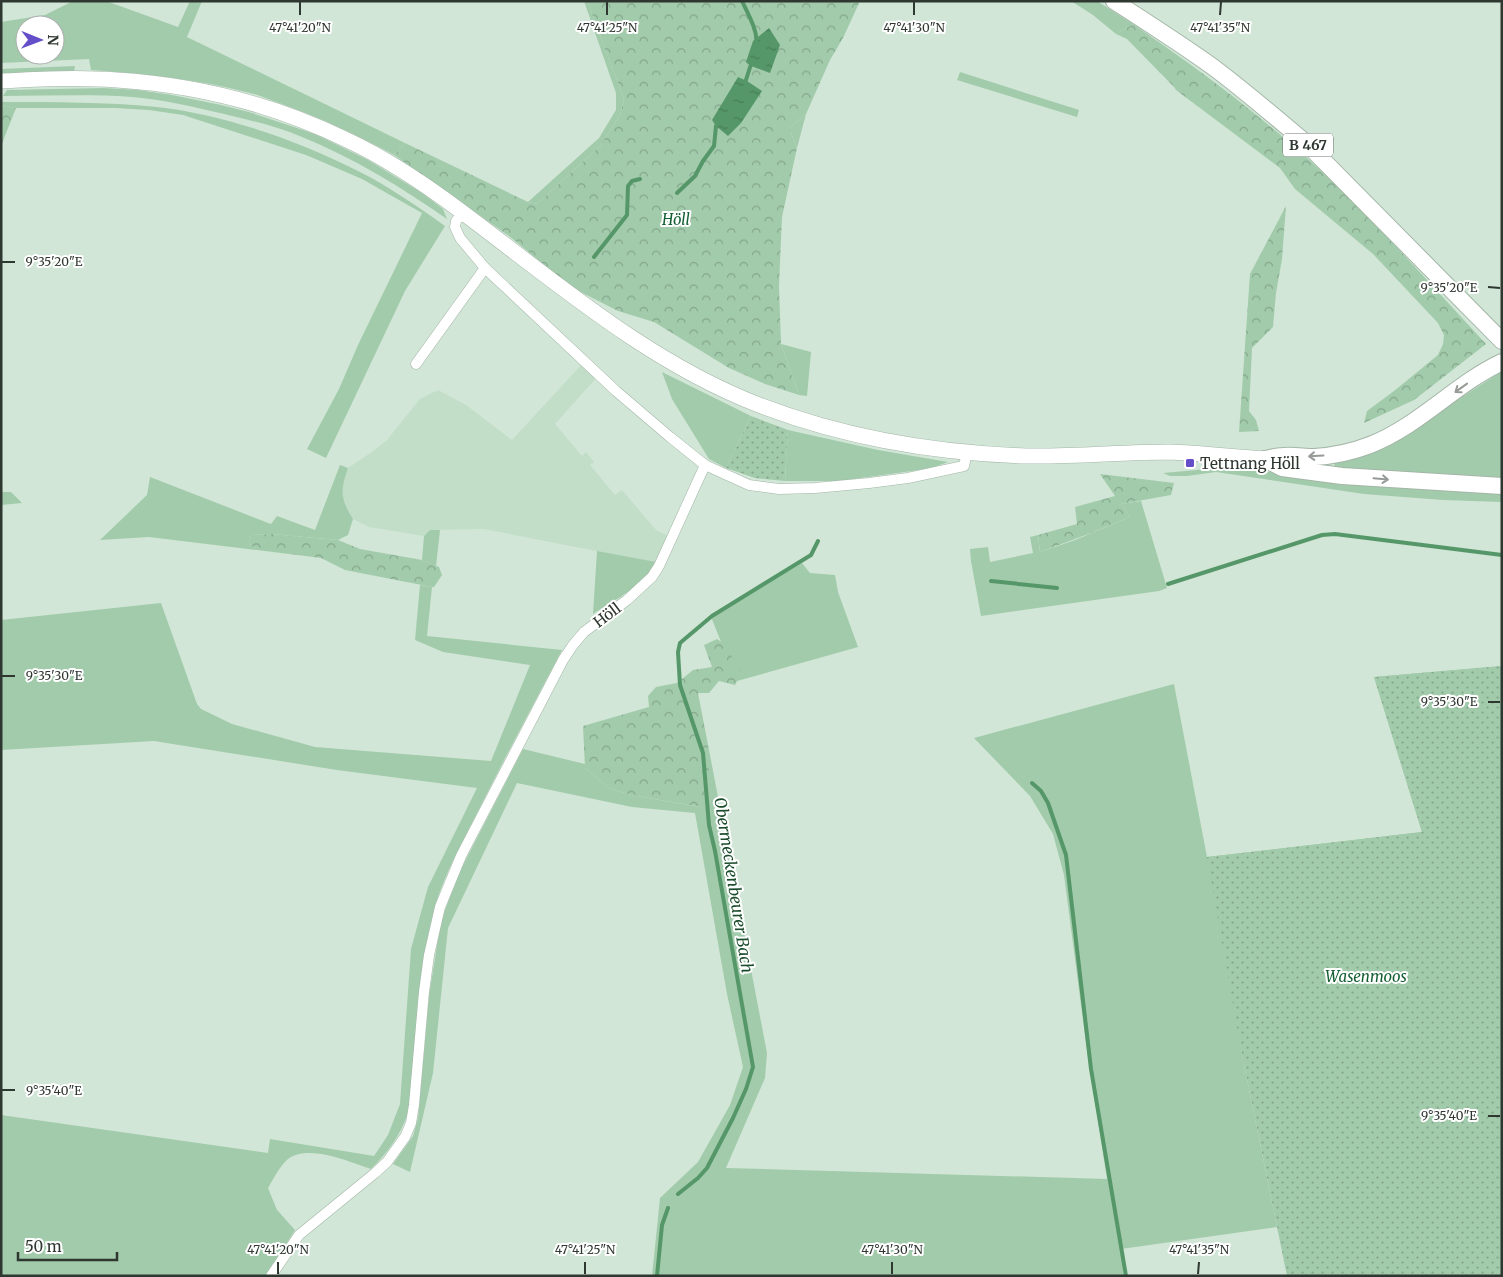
<svg xmlns="http://www.w3.org/2000/svg" width="1503" height="1277" font-family="Merriweather,serif">
  <defs>
    <pattern id="forest-crowns" width="20" height="18" patternUnits="userSpaceOnUse" patternTransform="scale(1.25)"><rect width="20" height="18" fill="#a2cbab"/><path d="M2 6a3 3 0 1 1 6 0M12 15a3 3 0 1 1 6 0" fill="none" stroke="#84a68c"/></pattern>
    <pattern id="park-dots" width="8" height="8" patternUnits="userSpaceOnUse" patternTransform="scale(1.25)"><rect width="8" height="8" fill="#a2cbab"/><path d="M2 2h.1M6 6h.1" fill="none" stroke="#84a68c" stroke-width="1.8" stroke-linecap="round"/></pattern>
    <pattern id="water-ripples" width="26" height="14" patternUnits="userSpaceOnUse" patternTransform="scale(1.25)"><rect width="26" height="14" fill="#559768"/><path d="M2 4q2-2 4 0t4 0M15 11q2-2 4 0t4 0" fill="none" stroke="#477c56"/></pattern>
  </defs>
  <rect width="100%" height="100%" fill="#d1e6d6"/>
  <polygon fill="#c2ddc8" points="583,363 598,376 555,424 582,456 586,452 594,462 590,465 615,495 622,490 656,530 671,537 658,563 484,529 430,530 424,536 369,527 353,519 343,503 342,484 348,468 372,452 387,440 420,399 438,390 466,405 512,440"/>
  <g fill="#a2cbab" fill-rule="evenodd">
    <path d="M73 1H106L178 27 190 1H202L187 37 405 143 394 155C357 135 319 117 279 103 270 100 260 95 250 93 198 79 144 74 91 70L89 59 1 63V22L45 15ZM25 25H55V55H25Z"/>
    <polygon points="584,1 587,1 624,99 620,115 600,146 537,204 528,202 599,138 616,110 616,93"/>
    <polygon points="1071,1 1097,1 1133,24 1116,34 1093,15"/>
    <polygon points="75,66 74,71 1,74 1,69"/>
    <polygon points="960,72 1079,110 1077,117 957,80"/>
    <path d="M104 88 138 90 172 95 221 105 249 112 315 134 368 160 422 193 443 209 447 219C401 187 354 158 302 137 273 125 241 118 211 111 185 105 159 99 132 97 89 94 46 96 3 96L7 90Z"/>
    <path d="M2 102C53 102 105 102 157 107 222 114 300 141 358 171 388 186 417 206 445 226L405 291 326 458 307 449 339 389 358 345 422 213 362 179 306 155 183 115 149 110 116 108H16L1 105Z"/>
    <polygon points="806,114 797,148 789,128"/>
    <polygon points="781,344 811,352 807,396 799,395"/>
    <polygon points="1502,371 1502,480 1334,467 1335,462 1357,458 1384,448"/>
    <polygon points="662,372 751,416 726,468 709,459 672,399"/>
    <polygon points="788,430 878,450 948,462 934,467 919,470 839,481 785,481"/>
    <path d="M340 465 348 468C340 492 340 498 353 519L348 535 338 540 272 534 251 535 249 544 257 550 149 537 100 540 147 495 150 477 271 524 277 516 315 530Z"/>
    <polygon points="1221,467 1298,475 1502,493 1502,502 1443,500 1364,494 1216,472 1187,476 1170,476 1163,473 1197,470"/>
    <polygon points="1,492 11,492 22,503 1,505"/>
    <polygon points="1141,501 1167,588 1159,591 981,616 971,561 970,549 988,547 990,562 1033,553 1030,537 1038,535 1040,552 1075,540 1130,517 1121,504"/>
    <polygon points="430,530 440,530 436,566 422,560 424,536"/>
    <path d="M597 551 656 562C647 584 613 601 593 614Z"/>
    <polygon points="802,563 810,573 835,575 838,592 858,647 737,681 711,617"/>
    <path d="M420 585 432 587 427 636 562 650C533 705 504 759 476 815 459 849 439 884 431 922 416 985 418 1050 408 1113 400 1136 388 1152 371 1169 350 1162 303 1141 285 1162 278 1169 273 1180 268 1188L277 1210 295 1230 266 1276H1V1115L268 1153 270 1139 374 1156 388 1135 400 1104 411 949 428 887 477 788 337 770 154 741 1 750V620L161 603 197 704 201 709 232 724 315 747 491 761 530 665 443 652 415 640Z"/>
    <polygon points="1502,666 1502,1004 1241,1050 1277,1227 1121,1249 1124,1276 652,1276 660,1198 698,1162 730,1105 743,1067 727,994 695,813 632,807 517,783 448,928 433,1073 410,1172 393,1164 413,1136 418,1119 429,996 441,921 459,873 523,749 585,764 585,768 609,788 631,795 700,807 709,780 709,750 767,1053 765,1078 726,1168 1107,1179 1087,1051 1064,875 1053,834 1030,796 974,738 1174,684 1207,857 1422,832 1374,677"/>
  </g>
  <g fill="url(#forest-crowns)">
    <polygon points="587,1 860,1 843,38 830,60 806,114 789,128 797,148 782,217 779,286 781,344 799,395 765,384 729,368 654,322 618,311 571,287 509,236 394,155 405,143 528,202 537,204 600,146 620,115 624,99"/>
    <path d="M1133 24C1204 73 1273 124 1335 184 1387 235 1436 290 1486 344L1414 400 1364 423 1367 411 1394 391 1438 355 1443 344 1444 335 1438 323 1373 254 1295 189 1280 168 1176 90 1174 87 1127 39 1116 34Z"/>
    <polygon points="1,105 16,108 1,146"/>
    <polygon points="1286,206 1282,259 1276,293 1273,327 1252,348 1249,411 1256,420 1259,431 1239,432 1250,274"/>
    <polygon points="1100,474 1174,483 1171,495 1121,504 1130,517 1091,533 1040,552 1038,535 1077,524 1075,507 1115,496"/>
    <polygon points="272,534 338,540 360,549 422,560 439,567 442,575 434,587 432,587 345,570 321,558 257,550 249,544 251,535"/>
    <polygon points="717,639 725,644 741,673 735,685 719,681 709,693 698,693 709,750 709,780 701,807 631,795 609,788 585,768 583,726 649,707 648,696 656,687 677,683 693,670 712,667 704,645"/>
  </g>
  <g fill="url(#park-dots)">
    <polygon points="751,416 788,430 785,481 755,478 726,468"/>
    <polygon points="1502,666 1502,1276 1287,1276 1241,1050 1207,857 1422,832 1374,677"/>
  </g>
  <g fill="url(#water-ripples)">
    <polygon points="769,28 780,45 770,73 751,66 746,62 753,41"/>
    <polygon points="738,77 747,81 762,91 741,123 728,136 716,126 712,120"/>
  </g>
  <g fill="none" stroke-linecap="round" stroke-linejoin="round">
    <g stroke="#559768" stroke-width="4">
      <path d="M742 1C747 12 758 31 756 42"/>
      <polyline points="745,83 752,61"/>
      <polyline points="677,193 695,176 703,161 714,146 716,126 719,122"/>
      <polyline points="594,257 627,215 628,186 632,181 640,179"/>
      <polyline points="991,581 1057,588"/>
      <polyline points="1168,584 1322,535 1335,534 1502,555"/>
      <polyline points="1032,783 1041,791 1048,803 1066,855 1091,1069 1126,1276"/>
      <polyline points="678,1194 698,1178 707,1168 733,1118 746,1089 753,1067 715,851 709,825 703,753 680,685 678,652 680,643 712,616 811,555 818,541"/>
      <polyline points="657,1276 662,1225 668,1208"/>
    </g>
    <g stroke="#a3b6a7" stroke-width="11">
      <g id="minor">
        <polyline points="463,213 456,221 455,227 460,238 485,268 616,391 670,437 705,465 749,485 779,489 815,488 869,483 908,478 959,467 964,466 967,452"/>
        <polyline points="416,364 485,268"/>
        <polyline points="271,1276 299,1235 375,1173 387,1162 405,1137 411,1123 414,1105 424,992 429,955 440,907 461,856 563,660 573,645 584,632 627,600 652,577 659,566 705,465"/>
      </g>
    </g>
    <g stroke="#a3b6a7" stroke-width="16">
      <path id="secondary" d="M1 81C40 79 79 77 117 80 197 85 275 105 347 140 388 159 426 185 462 212 557 283 648 362 759 405 845 438 934 453 1026 456 1074 457 1122 452 1169 452 1201 453 1233 457 1265 459"/>
    </g>
    <g stroke="#a3b6a7" stroke-width="18">
      <g id="primary">
        <path d="M1114 1C1148 23 1181 44 1213 67 1245 91 1275 117 1305 142L1502 341"/>
        <path d="M1265 459C1271 458 1277 456 1283 456 1294 455 1304 457 1314 457 1333 456 1352 452 1370 445 1419 426 1455 384 1502 362"/>
        <polyline points="1265,459 1282,468 1342,476 1502,486"/>
      </g>
    </g>
    <use href="#minor" stroke="#fff" stroke-width="10"/>
    <use href="#secondary" stroke="#fff" stroke-width="15"/>
    <use href="#primary" stroke="#fff" stroke-width="16"/>
  </g>
  <defs><path id="oneway-shaft" d="M-6 0H5M1.5-3L5.5 0L1.5 3" fill="none" stroke-width="1.6" stroke-linecap="round" stroke-linejoin="round" transform="scale(1.25)"/></defs>
  <g stroke="#979b98">
    <use href="#oneway-shaft" transform="translate(1461 388) rotate(144)"/>
    <use href="#oneway-shaft" transform="translate(1316 456) rotate(177)"/>
    <use href="#oneway-shaft" transform="translate(1381 479) rotate(5)"/>
  </g>
  <path fill="none" stroke="#2f3731" stroke-width="2" d="M300 15V2M607 15V2M914 15V2M1220 15 1221 2M2 262H15M1488 287 1500 288M2 676H15M1488 702H1500M2 1090H15M1488 1116H1500M278 1274V1262M585 1274V1262M892 1274V1262M1198 1274 1199 1262"/>
  <rect fill="#644fc8" stroke="#fff" stroke-width="2" x="1185" y="458" width="10" height="10" rx="2.5"/>
  <g text-anchor="middle" dominant-baseline="central" stroke-width="4" stroke-linejoin="round" paint-order="stroke">
    <rect fill="#fff" stroke="#6d736f" stroke-width="1" x="1283" y="133.5" width="50" height="23" rx="4"/>
    <g font-size="14" font-weight="bold" fill="#2f3731">
      <text x="1308" y="145">B 467</text>
    </g>
    <g font-size="15" font-style="italic" fill="#145f32" stroke="#fff">
      <text x="676" y="219">Höll</text>
      <text x="1366" y="976">Wasenmoos</text>
    </g>
    <g font-size="15" fill="#2f3731" stroke="#fff" text-anchor="start">
      <text x="1200" y="463">Tettnang Höll</text>
    </g>
    <g font-size="15" fill="#2f3731" stroke="#fff">
      <text transform="translate(607 615) rotate(-37)">Höll</text>
    </g>
    <g font-size="16" font-style="italic" fill="#1b4c2b" stroke="#fff">
      <text transform="translate(734 885) rotate(81)">Obermeckenbeurer Bach</text>
    </g>
  </g>
  <g font-size="12" text-anchor="middle" fill="#2f3731" stroke="#fff" stroke-width="4" stroke-linejoin="round" paint-order="stroke">
    <text x="300" y="32">47°41'20"N</text>
    <text x="607" y="32">47°41'25"N</text>
    <text x="914" y="32">47°41'30"N</text>
    <text x="1220" y="32">47°41'35"N</text>
    <text x="54" y="266">9°35'20"E</text>
    <text x="1449" y="292">9°35'20"E</text>
    <text x="54" y="680">9°35'30"E</text>
    <text x="1449" y="706">9°35'30"E</text>
    <text x="54" y="1095">9°35'40"E</text>
    <text x="1449" y="1120">9°35'40"E</text>
    <text x="278" y="1254">47°41'20"N</text>
    <text x="585" y="1254">47°41'25"N</text>
    <text x="892" y="1254">47°41'30"N</text>
    <text x="1199" y="1254">47°41'35"N</text>
  </g>
  <rect width="1503" height="1277" fill="none" stroke="#2f3731" stroke-width="5"/>
  <g transform="translate(40 40) rotate(91)"><circle r="24" fill="#ffffff" stroke="#acafad"/>
  <path d="M0-4L9 19L0 12L-9 19Z" fill="#644fc8"/>
  <text y="-8" font-size="14" font-weight="bold" text-anchor="middle" fill="#2f3731">N</text>
  </g>
  <path d="M18 1252v8h99v-8" fill="none" stroke="#2f3731" stroke-width="2.5"/>
  <text x="25" y="1252" font-size="15" fill="#2f3731" stroke="#ffffff" stroke-width="4" paint-order="stroke">50 m</text>
</svg>
